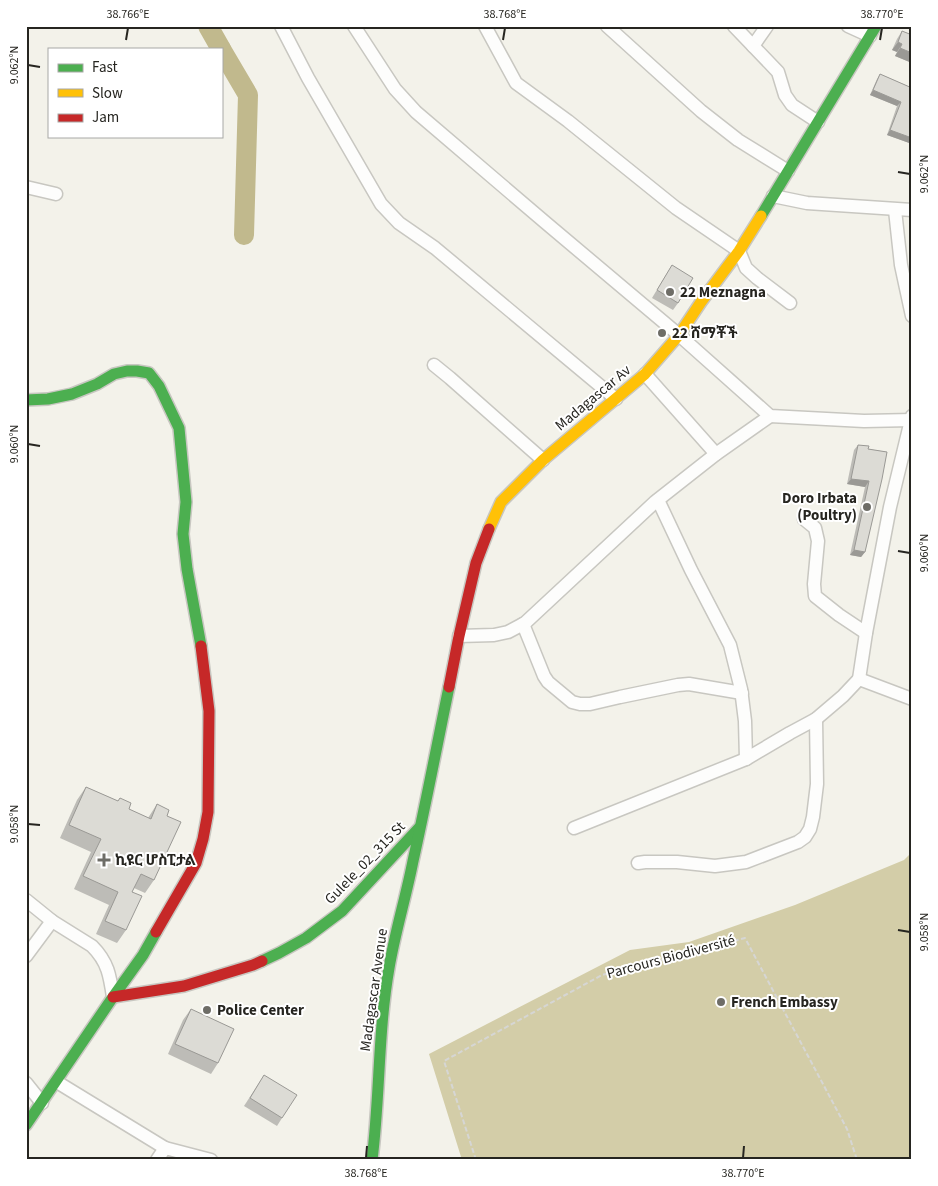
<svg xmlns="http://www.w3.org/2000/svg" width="938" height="1186" font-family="'Source Sans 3','Noto Sans Ethiopic',sans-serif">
  <rect width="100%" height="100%" fill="#f3f2ea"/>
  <polygon fill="#d3cda8" points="912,852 912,1160 462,1160 429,1054 630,950 689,942 795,905 904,860"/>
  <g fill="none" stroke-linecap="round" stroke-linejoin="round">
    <g stroke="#c1b98d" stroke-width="20">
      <polyline points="208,26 221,49"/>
      <polyline points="221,49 248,95 244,235"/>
    </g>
    <g stroke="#c8c7c1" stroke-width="15">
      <g id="street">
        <polyline points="281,26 308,78 381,204 399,223 435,248 616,399"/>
        <polyline points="354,26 395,89 416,112 546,223 679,335 770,416 864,421 912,420"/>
        <polyline points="485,26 516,83 568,121 676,208 739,251 746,268 757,278 790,303"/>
        <polyline points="607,26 701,111 738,140 788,171"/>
        <polyline points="734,26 778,72 785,95 792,105 818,122"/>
        <polyline points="848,26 870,36"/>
        <polyline points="753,46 767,26"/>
        <polyline points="26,187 56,194"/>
        <polyline points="773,196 807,203 912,210"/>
        <polyline points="895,210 901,265 912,316"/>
        <polyline points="434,365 450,378 543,460"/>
        <polyline points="645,374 716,454"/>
        <polyline points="658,500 691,570 730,645 741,689 745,721 746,759"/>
        <polyline points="804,519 815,528 818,541 814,584 815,596 839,615 866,633"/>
        <polyline points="523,624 544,676 548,682 572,702 580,704 590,704 620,697 678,685 689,684 742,693"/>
        <polyline points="459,636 494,635 508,632 525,623 655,502 716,454 770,416"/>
        <polyline points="859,679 866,633 890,507 912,416"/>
        <polyline points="574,828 746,759 790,733 816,719 843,696 859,679 912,699"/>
        <polyline points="638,863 645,862 677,862 715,866 746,862 798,842 805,837 810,829 813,817 817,784 816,719"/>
        <path d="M26 900 52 921 92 946C108 962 110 976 113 997"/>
        <polyline points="26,956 52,921"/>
        <polyline points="57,1082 165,1148 211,1160"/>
        <polyline points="26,1083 42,1103"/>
        <polyline points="157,1160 165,1148"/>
      </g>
    </g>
    <g stroke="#c8c7c1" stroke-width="14">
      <g id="fast">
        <polyline points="761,216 876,26"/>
        <polyline points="26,400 48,399 72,394 97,384 114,374 127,371 137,371 149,373 159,386 179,428 186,502 183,534 187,569 201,646"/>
        <polyline points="262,961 279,953 306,938 342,911 419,828"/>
        <polyline points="26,1125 113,997 143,955 156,932"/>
        <path d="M372 1160C380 1097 378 1030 389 968 395 932 406 897 413 861 426 803 437 745 449 687"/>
      </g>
    </g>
    <g stroke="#c8c7c1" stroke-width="14">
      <polyline id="slow" points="489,529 501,502 543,460 645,374 679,335 701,302 739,251 761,216"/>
    </g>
    <g stroke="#c8c7c1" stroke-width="14">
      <g id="jam">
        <polyline points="449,687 459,636 476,563 489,529"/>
        <polyline points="156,932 196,863 203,839 208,812 209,711 201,646"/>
        <polyline points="113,997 184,986 253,965 262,961"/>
      </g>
    </g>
    <polyline stroke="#d6d6d4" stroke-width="2" stroke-dasharray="5 2.5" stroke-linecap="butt" points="476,1160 444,1061 602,975 693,952 745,938 847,1129 857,1160"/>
    <use href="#street" stroke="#fdfdfc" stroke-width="12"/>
    <use href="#fast" stroke="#4caf50" stroke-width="11"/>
    <use href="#slow" stroke="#ffc107" stroke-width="11"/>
    <use href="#jam" stroke="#c62828" stroke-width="11"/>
  </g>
  <g fill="#bdbcb7">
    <polygon points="902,31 912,35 912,63 895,56 897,52 892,50 897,39"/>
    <polygon points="880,74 912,88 912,144 887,135 897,106 870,95 877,79"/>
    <polygon points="672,265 678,303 673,310 652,298"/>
    <polygon points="858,445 868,449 887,452 865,552 861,557 850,555 865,487 847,484 854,450"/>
    <polygon points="86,787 118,801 120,798 129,809 148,818 157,804 167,816 154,880 145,893 134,888 132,892 126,930 117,943 96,934 109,905 74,889 91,852 60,838 77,800"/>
    <polygon points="191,1009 218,1063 211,1074 168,1054 183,1020"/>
    <polygon points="264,1075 282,1118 277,1126 244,1106"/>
  </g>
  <g fill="#9a9995">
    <polygon points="898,42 902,44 897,52 892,50"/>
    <polygon points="900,48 912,53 912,63 895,56"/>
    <polygon points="873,90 901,102 897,106 870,95"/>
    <polygon points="890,130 912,138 912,144 887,135"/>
    <polygon points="851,479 869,481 865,487 847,484"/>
    <polygon points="854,550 865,552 861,557 850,555"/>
  </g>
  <g fill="#dcdbd5" stroke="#9a9995">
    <polygon points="902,31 912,35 912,53 900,48 902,44 898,42"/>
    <polygon points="880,74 912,88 912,138 890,130 901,102 873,90"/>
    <polygon points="672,265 693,278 678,303 657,290"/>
    <polygon points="858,445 869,446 868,449 887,452 882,479 865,552 854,550 869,481 851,479"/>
    <polygon points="86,787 118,801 120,798 131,803 129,809 151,819 157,804 169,810 167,816 181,822 154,880 141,874 132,892 142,896 126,930 105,921 118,892 83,876 101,839 69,825"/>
    <polygon points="191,1009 234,1029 218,1063 175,1044"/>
    <polygon points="264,1075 297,1095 282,1118 250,1098"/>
  </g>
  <path fill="none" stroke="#262520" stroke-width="2" d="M126 40 128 28M503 40 505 28M880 40 882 28M28 65 40 67M898 172 910 174M28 444 40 446M898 551 910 553M28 824 40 825M898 930 910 932M366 1158 367 1146M743 1158 744 1146"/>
  <g fill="#6e6d67" stroke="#fff" stroke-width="2">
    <circle cx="670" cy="292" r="5"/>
    <circle cx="662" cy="333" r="5"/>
    <circle cx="867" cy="507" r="5"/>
    <path d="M101.5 852.5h5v5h5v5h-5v5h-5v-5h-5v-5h5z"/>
    <circle cx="721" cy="1002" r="5"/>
    <circle cx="207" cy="1010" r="5"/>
  </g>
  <g text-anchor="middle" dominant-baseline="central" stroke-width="4" stroke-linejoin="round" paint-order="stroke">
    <g font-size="15" font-weight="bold" fill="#262520" stroke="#fff" text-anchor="start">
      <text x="680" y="292">22 Meznagna</text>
      <text x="672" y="333">22 ሸማቾች</text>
      <text x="857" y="498" text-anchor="end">Doro Irbata<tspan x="857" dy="17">(Poultry)</tspan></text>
      <text x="115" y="860">ኪዩር ሆስፒታል</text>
      <text x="731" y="1002">French Embassy</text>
      <text x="217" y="1010">Police Center</text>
    </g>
    <g font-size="15" fill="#262520" stroke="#fff">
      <text transform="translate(593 398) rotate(-40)">Madagascar Av</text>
      <text transform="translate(365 863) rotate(-46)">Gulele_02_315 St</text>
      <text transform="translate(671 957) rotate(-15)">Parcours Biodiversité</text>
      <text transform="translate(374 990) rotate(-82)">Madagascar Avenue</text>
    </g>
  </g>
  <rect width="938" height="1186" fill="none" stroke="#ffffff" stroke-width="55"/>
  <rect x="48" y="48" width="175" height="90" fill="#ffffff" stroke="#a8a8a6"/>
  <rect x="58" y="64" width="25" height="8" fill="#4caf50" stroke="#a8a8a6"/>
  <text x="92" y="72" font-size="15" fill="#262520">Fast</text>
  <rect x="58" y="89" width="25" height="8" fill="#ffc107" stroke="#a8a8a6"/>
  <text x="92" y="98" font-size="15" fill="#262520">Slow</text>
  <rect x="58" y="114" width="25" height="8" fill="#c62828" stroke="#a8a8a6"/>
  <text x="92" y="122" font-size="15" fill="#262520">Jam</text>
  <rect x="28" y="28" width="882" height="1130" fill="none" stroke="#262520" stroke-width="2"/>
  <g font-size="12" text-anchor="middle" fill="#262520">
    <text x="128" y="18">38.766°E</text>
    <text x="505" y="18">38.768°E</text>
    <text x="882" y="18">38.770°E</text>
    <text transform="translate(14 65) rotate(-90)" y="4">9.062°N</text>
    <text transform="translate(924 174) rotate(-90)" y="4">9.062°N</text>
    <text transform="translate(14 444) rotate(-90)" y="4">9.060°N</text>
    <text transform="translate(924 553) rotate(-90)" y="4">9.060°N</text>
    <text transform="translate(14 824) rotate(-90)" y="4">9.058°N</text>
    <text transform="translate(924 932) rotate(-90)" y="4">9.058°N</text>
    <text x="366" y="1177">38.768°E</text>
    <text x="743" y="1177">38.770°E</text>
  </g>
</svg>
